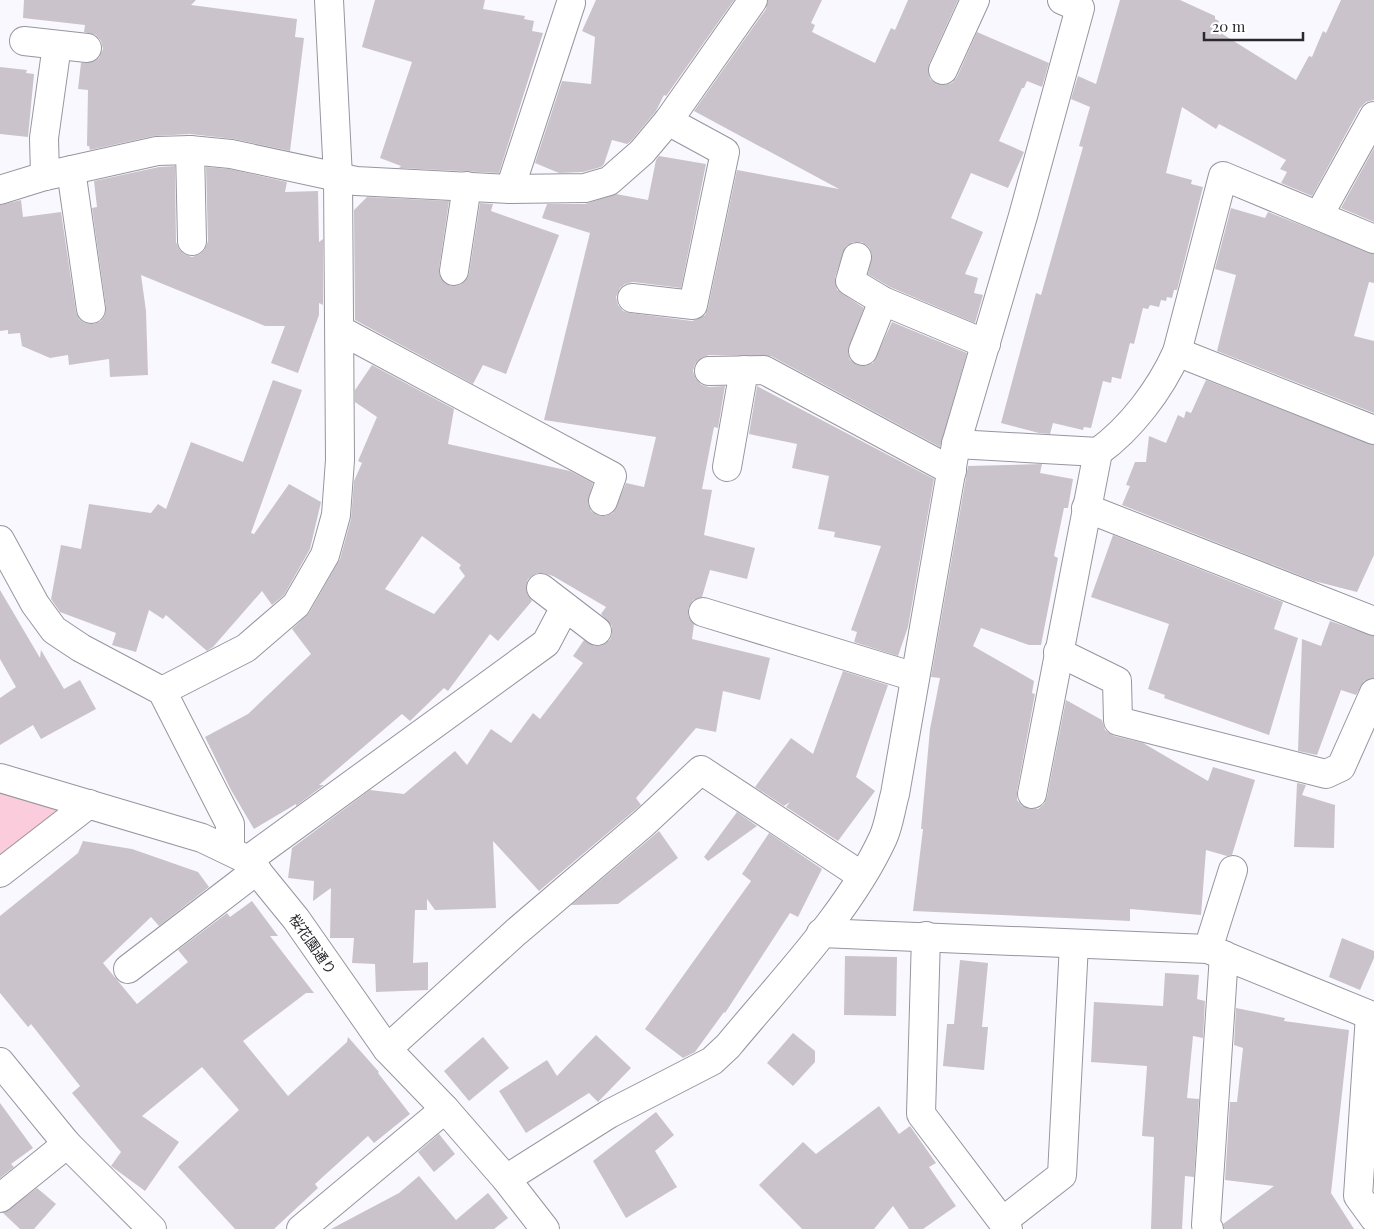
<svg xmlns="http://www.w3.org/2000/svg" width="1374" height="1229" font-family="'Playfair Display','Noto Sans JP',serif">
  <rect width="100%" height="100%" fill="#f9f8fe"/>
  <polygon fill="#fbccdc" points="0,788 65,806 0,859"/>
  <g fill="#cbc3cb" fill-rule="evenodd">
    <polygon points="24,0 196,0 191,5 297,19 295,37 304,38 290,151 234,139 190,134 154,136 90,150 89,146 87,146 88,90 78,89 81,63 93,62 99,58 103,49 101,41 96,35 84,32 85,25 23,18"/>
    <polygon points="375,0 485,0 483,9 525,16 524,19 534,21 532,31 543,33 499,173 399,168 401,166 380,158 412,62 362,47"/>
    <polygon points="596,0 734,0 666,96 664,95 656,111 631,141 627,144 612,140 604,164 601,167 583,172 559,173 535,163 562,81 591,84 595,37 582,31"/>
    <path d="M768 0H822L811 23 815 25 812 32 875 63 891 28 895 30 908 0H958L929 64 928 72 930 79 937 84 945 85 952 83 957 77 977 32 1049 63 1042 87 1027 81 1024 88H1022L999 141 1024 152 1008 188 971 173 951 218 983 232 965 274 978 278 974 293 983 295 975 323 890 287 868 274 872 254 869 247 862 242H853L846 246 835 277 837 290 864 308 848 353 850 360 857 365 866 366 873 363 892 322 967 353 940 447 771 356 709 355 701 358 695 364 693 371 696 379 702 385 709 387 725 386 718 428 714 427 702 489 712 490 704 535 755 548 747 579 710 570 702 597 693 600 688 608V616L694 624 692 639 770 658 760 700 723 691 716 732 696 728 636 798 641 805 539 891 493 841 496 908 435 910 427 899V910H415L413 963 428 962V990L376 992 375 964 352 963 354 938H330L331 888 313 901 314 881 288 878 292 848 370 790 404 794 455 751 467 765 491 729 511 743 533 713 540 719 583 663 573 656 584 640 595 646 603 645 610 640 612 634V626L601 614 606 607 553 576 543 573 535 574 528 579 526 586 527 594 532 601 498 641 490 634 448 691 444 688 410 721 402 714 319 785H324L296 806V804L254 829 231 790 205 737 248 714 311 654 292 629 309 613 340 559 351 519 354 481 362 463 358 461 377 417 355 402V390L372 365 454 409 448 444 570 471 593 483 588 503 591 511 597 515 605 516 613 513 626 483 644 487 656 437 544 420 590 233 542 218 547 204H585L616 194 648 200 656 160 659 156 706 164 681 288 633 282 625 284 620 288 616 297 618 305 623 311 630 313 692 321 705 315 708 308 737 170 839 189 694 111 766 9ZM422 536 461 565 459 568 465 576 434 614 385 589Z"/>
    <polygon points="1120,0 1180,0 1215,16 1215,19 1219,21 1216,30 1296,80 1309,56 1312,57 1323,31 1326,33 1341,0 1374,0 1374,100 1366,102 1360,108 1312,196 1281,183 1287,172 1280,169 1286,160 1219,124 1216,129 1182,107 1166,173 1192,180 1191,184 1203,187 1177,290 1174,290 1172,298 1167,297 1166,301 1161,300 1159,307 1150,305 1148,309 1143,308 1134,344 1130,343 1121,379 1112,377 1111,383 1103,381 1091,428 1084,427 1083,430 1053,423 1050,434 1039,433 1001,423 1036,293 1041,295 1083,147 1079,146 1090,107 1071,99 1078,76 1096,84"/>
    <polygon points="0,67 27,70 26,73 34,74 28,137 0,134"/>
    <polygon points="1374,148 1374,222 1341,208"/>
    <polygon points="175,166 176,242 179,249 184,254 192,257 200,254 205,249 208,241 206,167 229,169 287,182 285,192 318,191 319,242 323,239 323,305 319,303 319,315 298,373 271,363 285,326 265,326 141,275 146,311 148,375 110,377 109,359 69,365 68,355 50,358 22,346 20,333 8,334 8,330 0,331 0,205 21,200 23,217 61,212 76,312 79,319 85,323 94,324 101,321 105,315 106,307 92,208 97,207 94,181 159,167"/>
    <polygon points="367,197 449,201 439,269 440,277 445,283 451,286 460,285 466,280 469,274 480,203 493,204 491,211 559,235 506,374 483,365 473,384 355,320 354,210"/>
    <polygon points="1231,208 1265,218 1268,212 1374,254 1374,283 1369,282 1354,336 1374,341 1374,413 1217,351 1236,275 1215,269"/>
    <polygon points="273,380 302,390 251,533 254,534 289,484 321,502 310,549 284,595 272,605 262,591 213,647 207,651 166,615 163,619 149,610 136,652 112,645 116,633 60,612 51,599 61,545 81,549 89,504 151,513 158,504 166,509 191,442 243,462"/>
    <polygon points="1206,380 1374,445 1374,555 1357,592 1314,581 1122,505 1130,486 1126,485 1135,462 1146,462 1149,436 1166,443 1178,415 1184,418 1186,411 1191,413"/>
    <polygon points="757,386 934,479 908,627 898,656 854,642 857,632 851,630 881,546 834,537 835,532 818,529 829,476 792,468 797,444 749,434"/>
    <polygon points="1042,464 1040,473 1073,479 1068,508 1064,508 1054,556 1058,558 1041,645 1029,645 981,628 973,646 1034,681 1032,693 1035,694 1017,791 1017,800 1022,806 1030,809 1038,809 1044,804 1047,797 1066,700 1102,720 1105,730 1114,736 1143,743 1208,781 1213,767 1255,780 1232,855 1227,856 1206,850 1201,915 1130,909 1130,921 913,911 923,829 921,829 930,729 940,678 931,677 968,466"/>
    <polygon points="1113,535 1283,602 1274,629 1298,638 1269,735 1164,698 1165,695 1148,689 1169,624 1091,597"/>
    <polygon points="0,590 40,658 41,650 64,689 80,680 96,709 41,739 33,725 0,745 0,698 16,687 0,659"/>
    <polygon points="1330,621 1374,636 1374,678 1364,681 1356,695 1341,690 1317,755 1298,751 1302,639 1321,646"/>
    <polygon points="843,671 888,685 856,777 875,791 838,841 786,807 790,802 784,806 755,787 791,738 813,754"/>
    <polygon points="1297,783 1306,785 1302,795 1335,805 1334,848 1294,847"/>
    <polygon points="737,812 757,826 708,861 704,857"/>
    <polygon points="659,831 678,858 618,904 571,905"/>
    <polygon points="769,833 822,869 798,917 790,913 725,1013 724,1012 695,1052 683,1058 645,1029 751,881 742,874"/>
    <polygon points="83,841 132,849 198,872 209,887 159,926 151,917 103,963 137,1004 188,962 178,950 227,913 230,917 252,901 278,936 270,936 314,993 306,993 243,1041 288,1096 347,1042 348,1037 379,1072 378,1073 410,1114 374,1143 368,1136 315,1184 318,1188 274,1229 235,1229 178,1167 239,1110 202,1067 142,1116 179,1142 145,1191 111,1166 121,1152 72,1093 80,1086 31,1024 28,1027 0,993 0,916 78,853"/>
    <polygon points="1342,938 1374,951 1374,958 1360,990 1329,977"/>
    <polygon points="845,956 897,957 896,1016 844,1015"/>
    <polygon points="960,960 988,963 982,1027 988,1027 984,1070 943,1066 947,1024 954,1024"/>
    <polygon points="1165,973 1199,975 1197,999 1205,1001 1203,1038 1193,1036 1187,1098 1199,1099 1194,1177 1185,1176 1182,1229 1151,1229 1154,1137 1142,1136 1147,1066 1091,1062 1094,1002 1163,1006"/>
    <polygon points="1236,1008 1285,1018 1284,1021 1349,1030 1331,1193 1354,1229 1224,1229 1223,1224 1274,1186 1225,1180 1230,1102 1237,1102 1243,1048 1234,1045"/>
    <polygon points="793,1033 815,1051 815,1062 793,1086 767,1063"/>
    <polygon points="596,1035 631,1068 598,1102 589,1093 526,1133 499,1091 547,1060 557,1076"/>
    <polygon points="483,1037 509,1068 469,1101 444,1071"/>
    <polygon points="0,1103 33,1148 11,1164 14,1167 0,1178"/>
    <polygon points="879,1106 899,1134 910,1126 936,1163 929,1167 956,1206 923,1229 909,1229 893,1206 874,1229 802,1229 759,1185 803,1142 816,1154"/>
    <polygon points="656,1112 674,1135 655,1151 677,1187 626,1218 593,1161"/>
    <polygon points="439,1134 455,1154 434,1172 418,1152"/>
    <polygon points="419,1176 456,1220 488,1193 508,1218 494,1229 331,1229 399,1193"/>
    <polygon points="37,1188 56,1204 34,1229 20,1229 3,1213"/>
  </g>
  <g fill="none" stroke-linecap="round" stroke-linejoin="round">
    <g stroke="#97959e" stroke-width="30">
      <g id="minor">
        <polyline points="24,41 87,48"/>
        <polyline points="943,70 975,0"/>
        <polyline points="190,150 192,241"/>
        <polyline points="71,170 91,309"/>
        <polyline points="45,176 44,138 57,45"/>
        <polyline points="510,189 571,3"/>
        <polyline points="0,190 45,176 157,151 190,150 231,154 356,181 510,189 585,188 609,181 642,152 668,121 753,0"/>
        <polyline points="1319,215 1374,116"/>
        <polyline points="857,257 850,281 883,301"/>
        <polyline points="454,271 467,186"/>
        <polyline points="632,298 693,305 725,152 668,121"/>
        <polyline points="340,330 612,476 603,501"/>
        <polyline points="863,351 883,301 986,344"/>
        <polyline points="1177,352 1374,430"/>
        <polyline points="709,371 764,370 952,471"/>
        <path d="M956 444 1098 452C1131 428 1160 390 1177 352L1223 176 1374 239"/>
        <polyline points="727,467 744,370"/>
        <polyline points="1086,508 1374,621"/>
        <polyline points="0,540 35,604 54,630 81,648 162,691 230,824 230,850"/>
        <polyline points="541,588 597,631"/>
        <polyline points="703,612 915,677"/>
        <polyline points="1058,652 1117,681 1118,721 1326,774 1341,767 1374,693"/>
        <polyline points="162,691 246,648 296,605 325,555 336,515 340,460 338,177 329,0"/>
        <polyline points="0,778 202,838 248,860 296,919 387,1049 445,1109 506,1179 545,1229"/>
        <polyline points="1032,794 1098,452"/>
        <polyline points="248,860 546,643 565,607"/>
        <polyline points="0,873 89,804"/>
        <polyline points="821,933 1208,949 1370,1015 1358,1196 1374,1218"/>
        <polyline points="926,936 921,1114 1008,1229"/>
        <polyline points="1208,949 1233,870"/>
        <polyline points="128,969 257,870"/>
        <polyline points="387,1049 516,932 644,823 701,770 862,876"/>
        <polyline points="0,1062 67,1144 152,1229"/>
        <path d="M506 1179 609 1114 712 1061 728 1046C780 983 849 912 883 838 889 825 891 808 895 794L956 444 1023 216 1080 8 1062 0"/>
        <polyline points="0,1198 67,1144"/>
        <polyline points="1003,1221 1062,1175 1074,944"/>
        <polyline points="301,1229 445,1109"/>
        <polyline points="1209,1229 1206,1225 1224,955"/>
      </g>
    </g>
    <use href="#minor" stroke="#fff" stroke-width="28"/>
  </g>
  <g text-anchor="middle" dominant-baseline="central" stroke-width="5" stroke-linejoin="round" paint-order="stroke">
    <g font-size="14" fill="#29282c" stroke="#fff">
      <text transform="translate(313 944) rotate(55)">桜花園通り</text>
    </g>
  </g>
  <path d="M1204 32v8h99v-8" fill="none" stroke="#29282c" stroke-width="2.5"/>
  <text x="1212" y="32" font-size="15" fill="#29282c" stroke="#ffffff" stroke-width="4" paint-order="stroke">20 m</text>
</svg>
